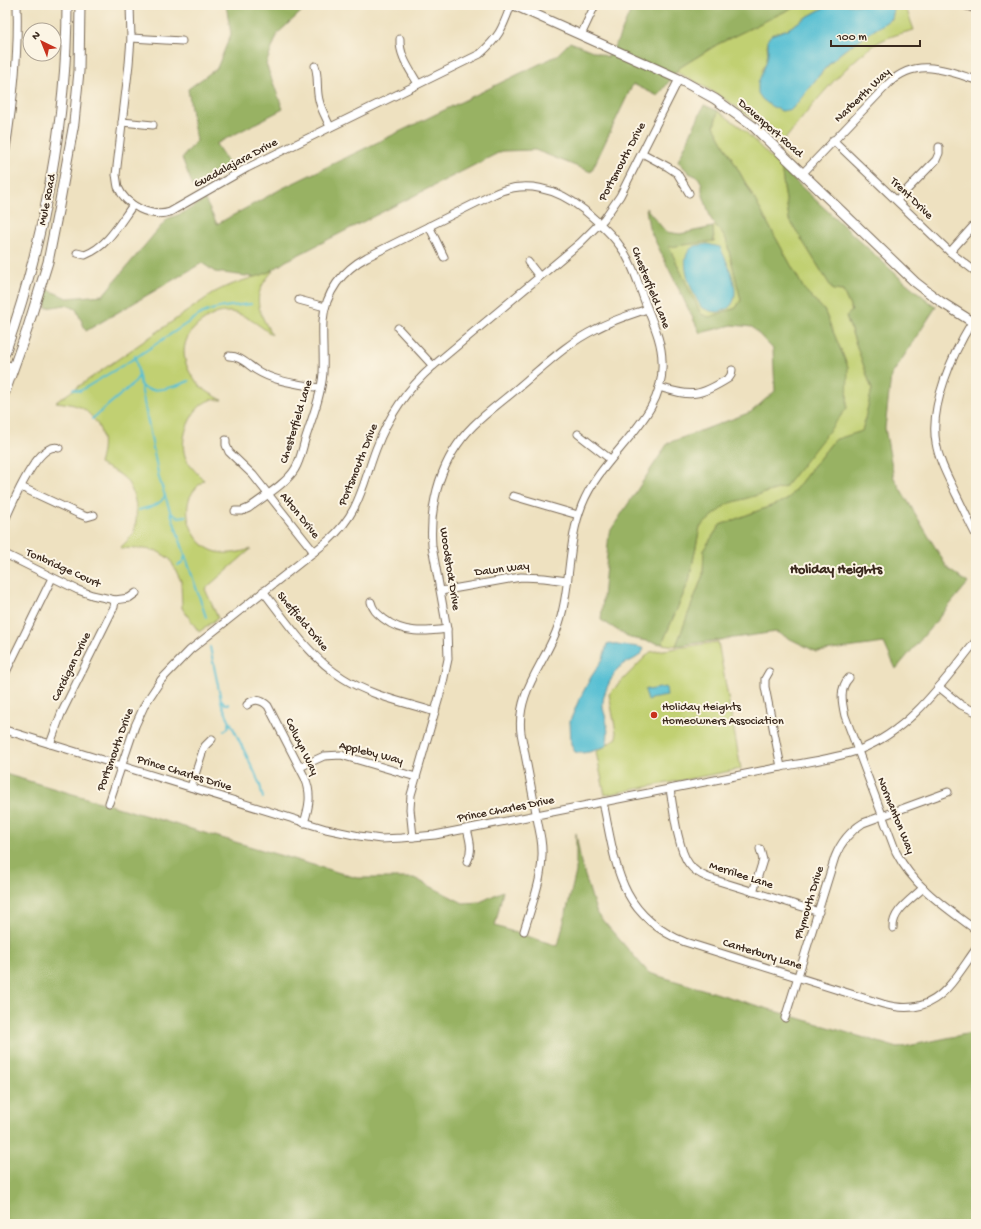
<svg xmlns="http://www.w3.org/2000/svg" width="981" height="1229" font-family="'Gochi Hand',sans-serif">
  <rect width="100%" height="100%" fill="#fcf5e5"/>
  <filter id="ink" filterUnits="userSpaceOnUse"><feTurbulence type="fractalNoise" baseFrequency=".025" numOctaves="2"/><feDisplacementMap in="SourceGraphic" scale="8" xChannelSelector="R" yChannelSelector="G"/><feConvolveMatrix kernelMatrix="1 2 1 2 8 2 1 2 1" color-interpolation-filters="sRGB"/></filter>
  <filter id="wash" filterUnits="userSpaceOnUse"><feTurbulence type="fractalNoise" baseFrequency=".012" numOctaves="4" result="noise"/><feDisplacementMap in="SourceGraphic" scale="16" xChannelSelector="R" yChannelSelector="G"/><feGaussianBlur stdDeviation="0.9" result="paint"/><feColorMatrix in="noise" values="0 0 0 0 0 0 0 0 0 0 0 0 0 0 0 0 0 1.4 0 .05"/><feComposite in="paint" operator="in"/></filter>
  <g filter="url(#wash)">
    <rect width="100%" height="100%" fill="#eee1c0"/>
    <g fill="#c1d072" stroke="#7e7d48">
      <path d="M798 5H829L805 18 788 29 771 35 767 45 768 54 766 63 762 70V99L772 106 782 111 807 89 836 57 861 37 892 19 893 13 892 5H905L914 30C902 33 890 36 879 42 843 64 809 110 782 143 749 114 716 91 676 72L679 68 718 44Z"/>
      <polygon points="718,111 742,128 781,168 789,219 833,290 843,291 852,311 846,316 872,389 862,432 834,440 787,500 720,525 704,549 703,575 676,646 662,644 689,581 700,527 726,504 785,487 848,367 824,310 804,289 714,126"/>
      <polygon points="715,225 726,239 741,300 736,308 709,318 701,314 668,246 714,241 713,227"/>
      <path d="M274 270C251 294 256 308 272 335 260 326 242 311 226 312 216 312 207 318 199 324 176 342 182 368 201 387 207 392 215 396 222 400 218 400 213 399 210 400 191 407 179 438 185 456 188 465 197 473 204 480 199 485 193 490 190 497 182 517 195 547 217 552 229 555 240 552 251 549L205 589 218 618 199 632 182 608 181 581 170 559 157 551 145 549 120 548C125 543 132 537 134 531 139 516 136 492 126 480 119 472 109 469 99 464 104 447 105 431 92 417 89 414 85 409 80 407 73 404 64 403 56 402L215 292C234 282 254 278 274 270Z"/>
      <polygon points="718,642 741,769 605,795 596,752 617,738 609,694 650,652"/>
    </g>
    <g fill="#98b264" stroke="#6a6e41">
      <polygon points="226,5 299,5 301,12 278,33 266,64 283,109 216,144 232,169 194,189 182,158 196,141 188,89 217,68 231,34"/>
      <path d="M633 5H798L718 44 679 68 658 96 633 84 591 172 535 150 502 151 286 261C276 268 266 275 254 277L215 272 202 263 86 331 76 309 66 305 46 308V289L67 298 103 295 167 219 183 213 205 200 217 224 281 189 556 56 570 42 608 57 617 42Z"/>
      <polygon points="704,105 718,111 714,126 804,289 824,310 848,367 847,408 785,487 727,504 700,527 689,581 662,644 630,638 601,620 609,533 668,443 751,412 775,391 773,349 752,327 732,325 700,333 649,228 646,208 666,232 680,234 713,227 714,241 669,247 701,314 709,317 736,308 741,300 726,239 711,219 702,192 702,184 698,177 689,173 678,161"/>
      <polygon points="781,168 900,278 936,307 891,376 885,428 894,478 948,569 968,583 896,669 884,643 817,652 776,632 676,646 703,575 704,549 720,525 787,500 834,440 862,431 872,389 846,316 852,311 843,291 833,290 789,219"/>
      <polygon points="5,774 357,878 414,878 463,903 480,902 503,891 495,926 558,946 576,872 576,833 581,863 597,914 649,973 898,1048 971,1033 976,1026 976,1224 5,1224"/>
    </g>
    <g fill="#56bfd3" stroke="#487478">
      <path d="M829 5H892L893 13 892 18C873 32 853 42 836 57 819 73 807 92 792 109L782 111 771 106 762 99 758 93V83L766 63 768 54V39L771 35 788 29 805 18Z"/>
      <path d="M707 244 720 247C727 263 747 299 725 310 716 314 709 311 701 307 693 294 674 255 695 246 698 245 703 245 707 244Z"/>
      <path d="M611 643C621 648 636 644 644 649 639 662 620 661 614 674 609 683 602 696 603 706 603 709 604 712 605 715 608 727 609 735 606 746 596 750 585 755 575 752L571 745 570 721 578 702 591 677 603 659 607 644Z"/>
      <polygon points="666,687 667,696 650,699 650,700 648,701 645,690 648,689 648,690"/>
    </g>
    <g fill="none" stroke-linecap="round" stroke-linejoin="round">
      <g stroke="#56bfd3" stroke-width="2">
        <polyline points="135,356 159,478 206,617"/>
        <path d="M141 386C150 395 178 386 189 381"/>
        <path d="M73 389 80 391 135 358 201 314C217 306 234 306 251 304"/>
        <polyline points="92,419 134,383 138,377"/>
        <path d="M139 510C149 507 161 506 165 495"/>
        <polyline points="171,513 178,517 186,516"/>
        <polyline points="178,565 183,562 185,556"/>
        <polyline points="210,647 222,705 254,771 260,785 263,798"/>
        <polyline points="222,700 225,704 229,704"/>
        <polyline points="224,731 228,728 230,721"/>
      </g>
    </g>
  </g>
  <g filter="url(#ink)">
    <g fill="none" stroke-linecap="round" stroke-linejoin="round">
      <g stroke="#7a6a57" stroke-width="9">
        <g id="street">
          <path d="M130 5 131 38 129 64 116 175C117 179 117 183 118 187 126 206 151 218 170 212L247 168 480 54C500 36 502 29 511 5"/>
          <polyline points="963,5 976,9"/>
          <polyline points="581,35 595,5"/>
          <polyline points="131,38 182,41"/>
          <path d="M400 39C399 56 411 71 418 84"/>
          <path d="M315 66C319 77 316 89 319 100 321 110 327 119 330 127"/>
          <polyline points="122,122 153,125"/>
          <polyline points="833,140 950,252 976,272"/>
          <polyline points="642,153 668,167 677,173 689,193"/>
          <path d="M5 155C13 105 19 55 17 5"/>
          <path d="M803 173 889 83C917 57 945 70 976 80"/>
          <polyline points="897,200 936,160 939,153 939,147"/>
          <polyline points="429,226 444,257"/>
          <polyline points="950,252 976,223"/>
          <path d="M77 253 85 255C108 246 119 224 133 205"/>
          <polyline points="528,262 539,276"/>
          <polyline points="299,300 325,307"/>
          <path d="M972 322C953 353 929 406 936 443 939 461 948 477 956 494 963 508 969 522 976 535"/>
          <polyline points="398,328 433,366"/>
          <path d="M229 356C240 356 247 364 256 370 275 382 299 384 320 388"/>
          <polyline points="5,364 14,367"/>
          <path d="M659 387C692 397 699 397 729 378L731 375 732 370"/>
          <polyline points="578,434 610,459"/>
          <polyline points="226,440 226,445 229,452 253,475 314,552"/>
          <polyline points="21,487 79,514 87,517 94,515"/>
          <polyline points="513,496 578,515"/>
          <path d="M235 511H242L249 508C262 498 287 483 295 469 300 461 302 450 305 440 312 418 321 396 323 373 324 356 322 338 323 321 325 292 343 270 367 257L492 195C524 179 557 188 584 210 596 220 611 233 620 246 632 262 638 283 645 302 652 321 662 341 662 361 663 377 659 393 651 407 631 442 597 467 582 505 566 545 572 592 556 632 542 667 516 694 521 733L541 839C546 871 533 901 524 931"/>
          <path d="M5 520C12 505 38 440 59 448"/>
          <polyline points="5,554 78,590 92,595 115,600 129,598 136,593"/>
          <path d="M263 591C287 622 309 657 343 678 371 696 404 702 435 712"/>
          <polyline points="441,591 521,577 544,578 567,581"/>
          <path d="M371 602C373 611 378 614 384 619 403 634 425 632 447 629"/>
          <polyline points="769,672 765,679 765,687 781,767"/>
          <polyline points="5,674 52,578"/>
          <path d="M849 678C839 688 842 703 845 716L896 852C913 886 946 908 976 930"/>
          <polyline points="939,687 961,705 976,712"/>
          <path d="M247 705C253 698 261 699 268 706L305 778C312 794 309 807 304 823"/>
          <path d="M5 730 326 829 359 836 381 839 402 838 435 835 781 767C807 762 834 759 859 750 911 730 942 683 976 641"/>
          <polyline points="50,744 61,714 114,607 115,600"/>
          <polyline points="300,767 324,756 341,755 416,777"/>
          <polyline points="191,787 203,750 205,746 212,739"/>
          <path d="M670 789C673 807 678 850 689 864 694 871 701 875 709 878L819 912"/>
          <path d="M603 802C616 864 618 915 685 942L883 1004C935 1019 950 985 976 949"/>
          <path d="M109 803 135 726 145 704 161 680 190 650 329 540C360 512 362 486 376 449 388 417 407 389 433 366L580 243 604 219 620 196 679 79"/>
          <path d="M413 837 410 809 411 795 442 687 448 659 447 629 432 546C429 502 441 458 473 426 487 412 504 400 519 387 544 366 567 343 596 329 612 320 630 315 647 309"/>
          <path d="M467 862C473 850 470 841 467 829"/>
          <polyline points="753,892 763,860 760,849"/>
          <path d="M893 928C892 911 912 899 923 888"/>
          <path d="M785 1018 835 857C841 842 850 831 863 823L948 792"/>
        </g>
      </g>
      <g stroke="#7a6a57" stroke-width="11">
        <g id="secondary">
          <polyline points="514,5 679,79 715,99 754,127 915,282 941,302 976,324"/>
          <path d="M5 353C43 246 67 119 67 5"/>
          <polyline points="5,392 27,330 48,262 59,206 74,123 79,71 80,5"/>
        </g>
      </g>
      <use href="#street" stroke="#fff" stroke-width="7"/>
      <use href="#secondary" stroke="#fff" stroke-width="9"/>
    </g>
  </g>
  <circle fill="#c8321e" stroke="#fcf5e5" stroke-width="1.5" cx="654" cy="715" r="4"/>
  <g text-anchor="middle" dominant-baseline="central" stroke-width="4" stroke-linejoin="round" paint-order="stroke">
    <g font-size="12" fill="#3b2a1e" stroke="#fcf5e5">
      <text transform="translate(863 96) rotate(-44)">Narberth Way</text>
      <text transform="translate(770 129) rotate(41)">Davenport Road</text>
      <text transform="translate(623 162) rotate(-62)">Portsmouth Drive</text>
      <text transform="translate(236 164) rotate(-28)">Guadalajara Drive</text>
      <text transform="translate(911 199) rotate(44)">Trent Drive</text>
      <text transform="translate(48 200) rotate(-79)">Mule Road</text>
      <text transform="translate(650 288) rotate(68)">Chesterfield Lane</text>
      <text transform="translate(297 422) rotate(-73)">Chesterfield Lane</text>
      <text transform="translate(359 465) rotate(-68)">Portsmouth Drive</text>
      <text transform="translate(299 516) rotate(51)">Alton Drive</text>
      <text transform="translate(63 569) rotate(24)">Tonbridge Court</text>
      <text transform="translate(449 569) rotate(81)">Woodstock Drive</text>
      <text transform="translate(502 570) rotate(-7)">Dawn Way</text>
      <text transform="translate(302 622) rotate(50)">Sheffield Drive</text>
      <text transform="translate(72 667) rotate(-64)">Cardigan Drive</text>
      <text transform="translate(301 747) rotate(64)">Colwyn Way</text>
      <text transform="translate(116 750) rotate(-70)">Portsmouth Drive</text>
      <text transform="translate(371 754) rotate(14)">Appleby Way</text>
      <text transform="translate(184 774) rotate(17)">Prince Charles Drive</text>
      <text transform="translate(506 810) rotate(-11)">Prince Charles Drive</text>
      <text transform="translate(895 816) rotate(68)">Normanton Way</text>
      <text transform="translate(741 876) rotate(18)">Merrilee Lane</text>
      <text transform="translate(810 903) rotate(-73)">Plymouth Drive</text>
      <text transform="translate(762 955) rotate(17)">Canterbury Lane</text>
    </g>
    <g font-size="12" fill="#3b2a1e" stroke="#fcf5e5" text-anchor="start">
      <text x="662" y="708">Holiday Heights<tspan x="662" dy="14">Homeowners Association</tspan></text>
    </g>
    <g font-size="14" font-weight="bold" fill="#3b2a1e" stroke="#fcf5e5">
      <text x="836" y="570">Holiday Heights</text>
    </g>
  </g>
  <rect width="981" height="1229" fill="none" stroke="#fcf5e5" stroke-width="20"/>
  <g transform="translate(42 42) rotate(317)"><circle r="19" fill="#fcf5e5" stroke="#afa495"/>
  <path d="M0-3L7 15L0 10L-7 15Z" fill="#c8321e"/>
  <text y="-6" font-size="11" font-weight="bold" text-anchor="middle" fill="#3b2a1e">N</text>
  </g>
  <path d="M831 40v6h89v-6" fill="none" stroke="#3b2a1e" stroke-width="2"/>
  <text x="837" y="40" font-size="12" fill="#3b2a1e" stroke="#fcf5e5" stroke-width="3" paint-order="stroke">100 m</text>
</svg>
